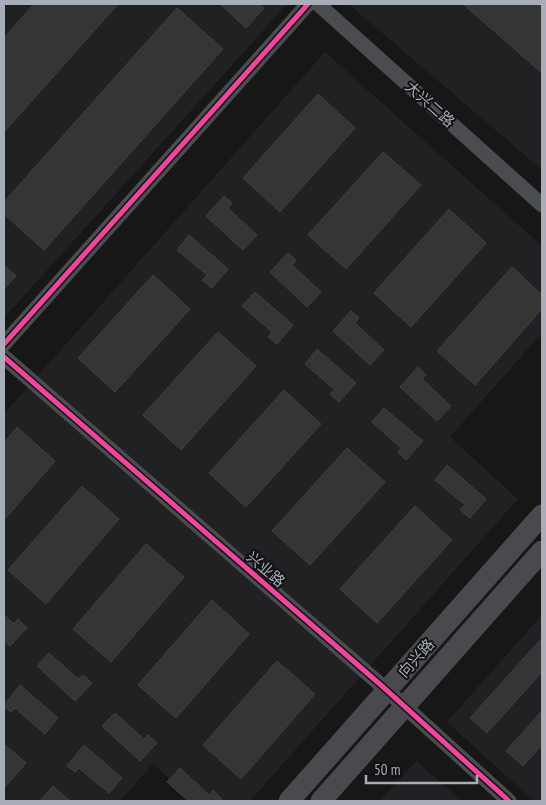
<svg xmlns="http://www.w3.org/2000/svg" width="546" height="805" font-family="'PT Sans Narrow','Noto Sans SC',sans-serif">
  <rect width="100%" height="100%" fill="#171717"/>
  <g fill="#212123">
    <polygon points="4,4 287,4 4,318"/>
    <polygon points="349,4 542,4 542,170 353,8"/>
    <polygon points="325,52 542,246 542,333 450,437 518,499 250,801 194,801 153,764 120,801 4,801 4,414"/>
    <polygon points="542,615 542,801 534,801 447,722"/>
    <polygon points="416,761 462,801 380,801"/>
  </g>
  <g fill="#353536" stroke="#3f4043">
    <polygon points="34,4 118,4 4,132 4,38"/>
    <polygon points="220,4 259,4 264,8 246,28"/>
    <polygon points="463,4 542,4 542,73"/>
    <polygon points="177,8 223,49 44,250 4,214 4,202"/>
    <polygon points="318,94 355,128 280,212 243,178"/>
    <polygon points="383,152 421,185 346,269 308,235"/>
    <polygon points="224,196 232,203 228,208 257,235 243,250 206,216"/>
    <polygon points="449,209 486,243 411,327 374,293"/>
    <polygon points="189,235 228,269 212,288 202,280 207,275 177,250"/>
    <polygon points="288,253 296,260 292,265 321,292 307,307 270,272"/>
    <polygon points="4,265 16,276 4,289"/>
    <polygon points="512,267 542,295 542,309 475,385 437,351"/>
    <polygon points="153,275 190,309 115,392 78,358"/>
    <polygon points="255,292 293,325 277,344 268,337 272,332 242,306"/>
    <polygon points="351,311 359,318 355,323 384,350 370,365 333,331"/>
    <polygon points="218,332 256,366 181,450 143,415"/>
    <polygon points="317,349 356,383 339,402 330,394 335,390 305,364"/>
    <polygon points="418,367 426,375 422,379 451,406 437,421 400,387"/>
    <polygon points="284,390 321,424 246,507 209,473"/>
    <polygon points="384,408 423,441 406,460 398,452 401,448 372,422"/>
    <polygon points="17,427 55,461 4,520 4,443"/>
    <polygon points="347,448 385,482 310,565 272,531"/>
    <polygon points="447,465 486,499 470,518 460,510 465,505 435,480"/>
    <polygon points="82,486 119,519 46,604 8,570"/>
    <polygon points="415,506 452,540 377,623 340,589"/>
    <polygon points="146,544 184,577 111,662 73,629"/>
    <polygon points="212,600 249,634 176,718 138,685"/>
    <polygon points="4,615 14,624 18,619 27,628 10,646 4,640"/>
    <polygon points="542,638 542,672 487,733 470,718"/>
    <polygon points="49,653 78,679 83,675 92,683 75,701 37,666"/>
    <polygon points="277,661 315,694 241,779 203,745"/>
    <polygon points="20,685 58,718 45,734 15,708 11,712 4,706 4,705"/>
    <polygon points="542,711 542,745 523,766 506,751"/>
    <polygon points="115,713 144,739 148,735 157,743 140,761 102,726"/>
    <polygon points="4,744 26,763 4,788"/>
    <polygon points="84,745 122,778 109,793 79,768 75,772 67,766"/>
    <polygon points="180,768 209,795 213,790 222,799 219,801 188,801 167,782"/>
    <polygon points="53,786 70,801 40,801"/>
  </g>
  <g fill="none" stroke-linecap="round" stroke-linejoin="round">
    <g stroke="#4b4c50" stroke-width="15">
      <polyline points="318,4 542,205"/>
      <polyline points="4,344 308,4"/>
      <polyline points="4,357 382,686 509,801"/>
    </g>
    <g stroke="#4a4a4e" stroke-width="21">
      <polyline points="289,801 542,515"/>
      <polyline points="321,801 542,551"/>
    </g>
    <g stroke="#111113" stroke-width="8">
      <g id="cycleway">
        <polyline points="4,344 308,4"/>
        <polyline points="4,357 382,686 509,801"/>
      </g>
    </g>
    <use href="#cycleway" stroke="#ed469a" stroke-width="5"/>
  </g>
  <g text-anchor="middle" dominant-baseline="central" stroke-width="4" stroke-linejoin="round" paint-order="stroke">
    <g font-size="15" fill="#a8adb8" stroke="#111113">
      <text transform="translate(430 104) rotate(42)">大兴二路</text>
      <text transform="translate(266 569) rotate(41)">兴业路</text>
      <text transform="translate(416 658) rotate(-48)">向兴路</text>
    </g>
  </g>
  <rect width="546" height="805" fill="none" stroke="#a8adb8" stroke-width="10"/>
  <path d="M366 775v8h111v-8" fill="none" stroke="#a8adb8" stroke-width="2.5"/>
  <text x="374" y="775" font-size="15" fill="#a8adb8" stroke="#111113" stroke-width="4" paint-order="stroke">50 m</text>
</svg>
